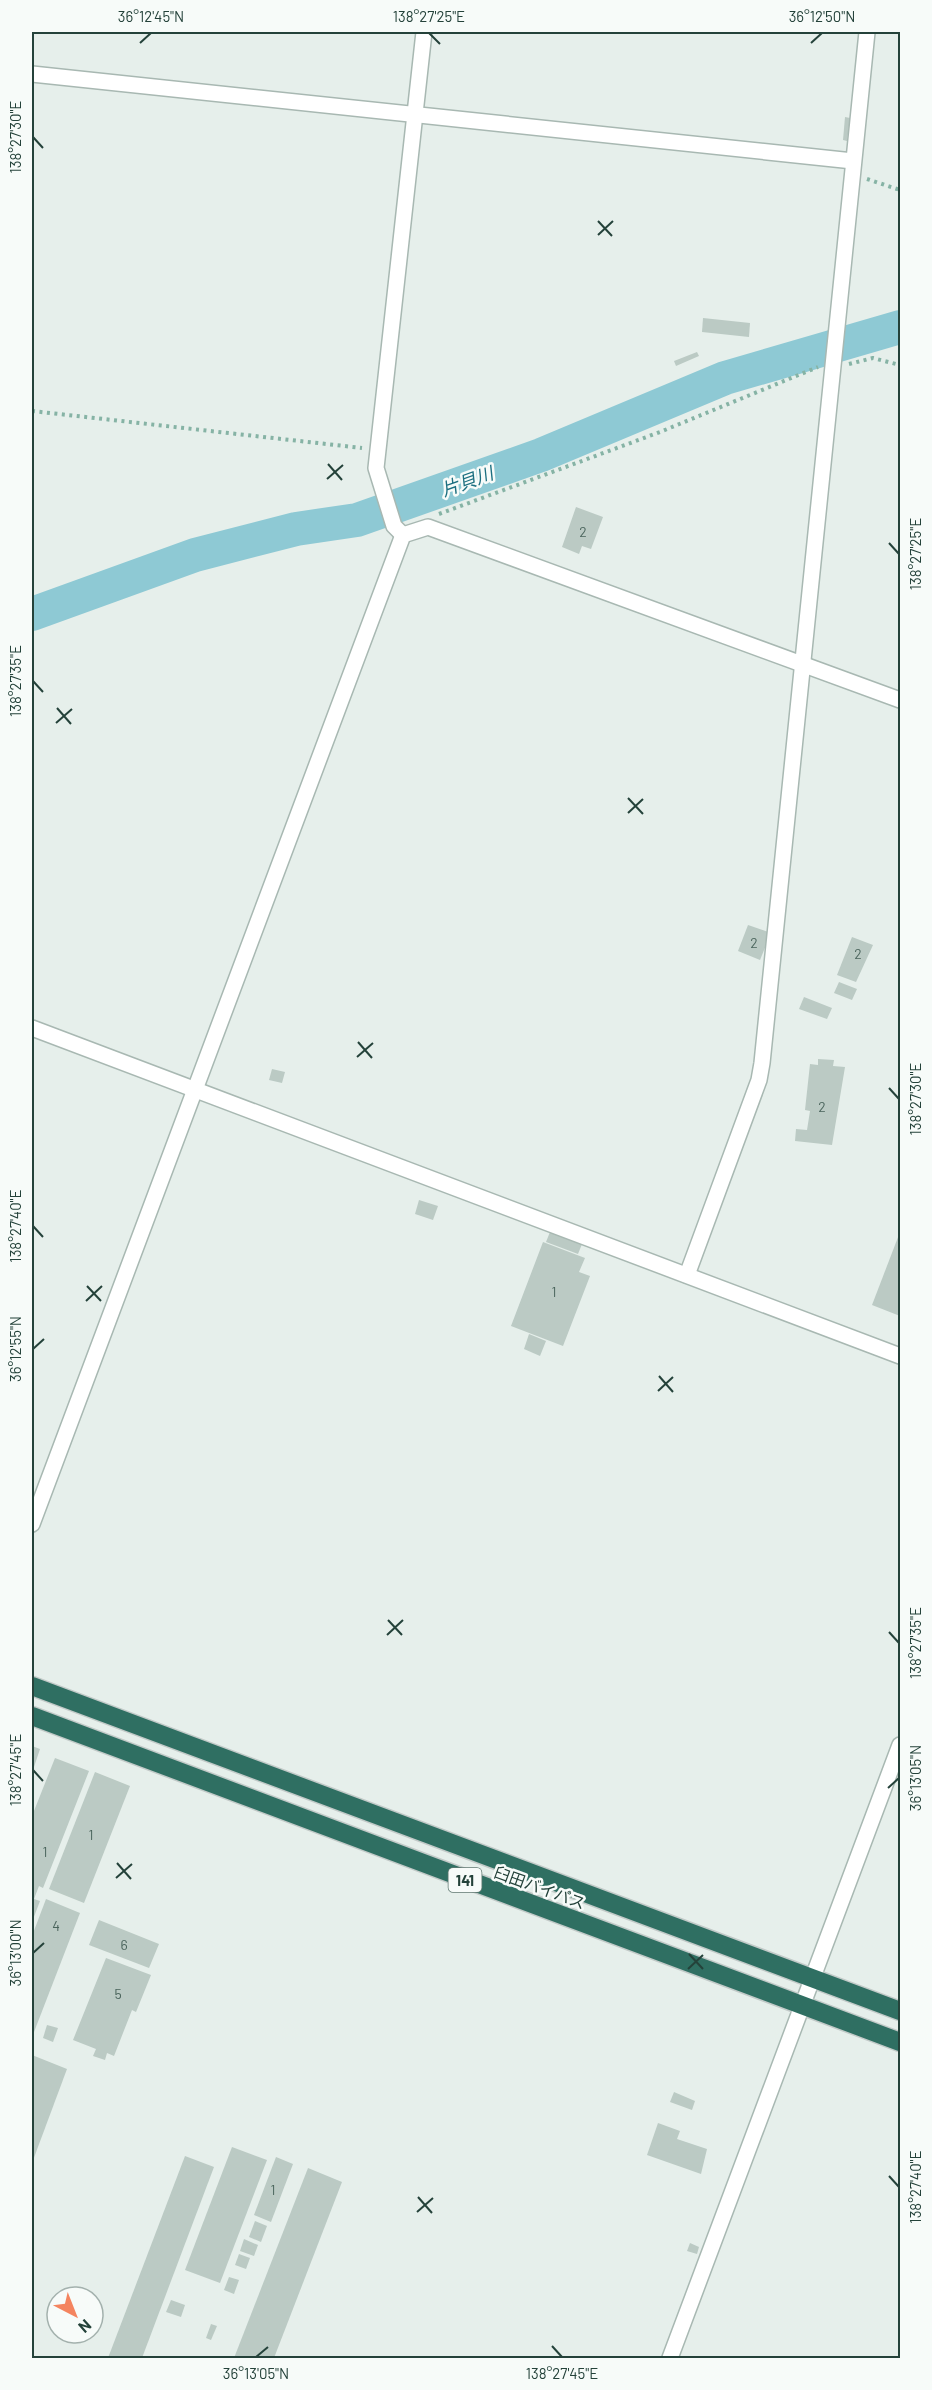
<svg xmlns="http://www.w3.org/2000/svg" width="932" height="2390" font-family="Barlow,'Noto Sans JP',sans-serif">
  <rect width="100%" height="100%" fill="#e6efeb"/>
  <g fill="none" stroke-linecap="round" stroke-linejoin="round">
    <polyline stroke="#8ec9d4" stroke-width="34" points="32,614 195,555 296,529 357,520 541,455 725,378 900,327"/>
  </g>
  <g fill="#bbcac4">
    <polygon points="845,117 850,118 847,141 843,140"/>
    <polygon points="703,318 750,323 749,337 702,332"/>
    <polygon points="697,352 699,356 676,366 674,361"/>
    <polygon points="576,507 603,517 591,549 582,546 579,554 562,547"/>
    <polygon points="748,925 771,933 760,960 738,951"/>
    <polygon points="852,937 873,945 856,982 837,975"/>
    <polygon points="839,982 857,989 852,1000 834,993"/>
    <polygon points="804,997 832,1008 827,1019 799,1009"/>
    <polygon points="818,1059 834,1060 833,1066 845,1067 832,1145 795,1141 796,1129 807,1130 810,1111 805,1110 810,1064 818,1065"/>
    <polygon points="272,1069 285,1072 282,1083 269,1080"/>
    <polygon points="419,1200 438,1206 433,1220 415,1214"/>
    <polygon points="550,1232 582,1244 578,1254 546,1242"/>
    <polygon points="900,1232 900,1316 872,1305"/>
    <polygon points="543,1242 585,1258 579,1272 590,1276 563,1346 511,1326"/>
    <polygon points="529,1334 546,1341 540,1356 524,1349"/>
    <polygon points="32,1746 40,1749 33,1770 32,1769"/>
    <polygon points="55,1758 89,1771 43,1888 39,1886 34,1899 40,1901 32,1922 32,1816"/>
    <polygon points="95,1772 130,1786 84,1903 49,1889"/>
    <polygon points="46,1899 80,1913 34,2032 32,2031 32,1936"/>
    <polygon points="99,1920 159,1944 149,1968 89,1945"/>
    <polygon points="106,1958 151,1975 136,2012 132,2010 114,2056 107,2053 105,2060 93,2056 96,2049 73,2040"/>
    <polygon points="47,2025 58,2028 53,2042 43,2038"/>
    <polygon points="32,2055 67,2069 32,2163"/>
    <polygon points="674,2092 695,2101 692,2110 670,2102"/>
    <polygon points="658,2123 680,2131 677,2139 707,2149 701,2174 647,2155"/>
    <polygon points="232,2147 267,2160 220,2283 185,2270"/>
    <polygon points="185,2156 214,2167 142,2358 108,2358"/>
    <polygon points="276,2157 293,2164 271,2222 254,2215"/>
    <polygon points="308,2168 342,2182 274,2358 234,2358"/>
    <polygon points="255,2221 267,2226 261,2242 249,2237"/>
    <polygon points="244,2239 258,2245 254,2256 240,2251"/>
    <polygon points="690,2243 699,2247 697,2254 687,2251"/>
    <polygon points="239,2254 250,2258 246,2269 235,2265"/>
    <polygon points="229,2277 239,2280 234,2294 224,2290"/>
    <polygon points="171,2300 185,2305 181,2317 166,2312"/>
    <polygon points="211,2324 217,2326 211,2340 206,2338"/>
  </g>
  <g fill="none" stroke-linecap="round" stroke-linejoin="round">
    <g stroke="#a8b8b2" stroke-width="18">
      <g id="street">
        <polyline points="32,74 853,161"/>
        <polyline points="403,535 394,526 376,468 424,32"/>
        <polyline points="32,1028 900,1356"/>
        <polyline points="687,1275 759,1080 762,1063 867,32"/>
        <polyline points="32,1524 403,535 428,527 900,700"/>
        <polyline points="670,2358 900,1745"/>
      </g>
    </g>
    <g stroke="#c2cac8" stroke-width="21">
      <g id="highway">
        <polyline points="32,1686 900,2011"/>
        <polyline points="32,1716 900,2042"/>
      </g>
    </g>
    <g stroke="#86b3a5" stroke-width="4" stroke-dasharray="3 4.5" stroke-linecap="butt">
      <polyline points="867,179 900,190"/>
      <polyline points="849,364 873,358 900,365"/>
      <polyline points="32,411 362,448"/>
      <polyline points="439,514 660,432 818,367"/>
    </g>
    <use href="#street" stroke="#fff" stroke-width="15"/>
    <use href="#highway" stroke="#2f6f62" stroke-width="18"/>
  </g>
  <path fill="none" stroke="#24423a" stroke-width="2" d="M429 33 440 44M140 43 151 33M811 43 822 33M33 137 43 148M598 221 612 236M598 235 613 221M328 464 342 480M327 479 343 465M889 543 899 554M33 681 43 692M57 708 71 724M56 723 72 709M628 798 643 814M628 813 643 799M358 1042 372 1058M357 1057 373 1043M889 1088 899 1099M33 1226 43 1237M87 1286 101 1301M86 1301 102 1286M33 1349 44 1339M659 1376 673 1392M658 1391 673 1377M388 1620 402 1635M889 1632 899 1643M387 1635 403 1620M33 1770 43 1781M888 1788 899 1778M117 1863 131 1879M116 1878 132 1864M33 1953 44 1943M689 1954 703 1969M688 1969 703 1955M889 2176 899 2187M418 2197 432 2213M417 2212 433 2198M552 2346 562 2357M256 2357 268 2347"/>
  <g text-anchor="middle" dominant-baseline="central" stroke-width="5" stroke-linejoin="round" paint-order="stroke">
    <g font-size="14" fill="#4a645c">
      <text x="583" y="531">2</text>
      <text x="754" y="942">2</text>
      <text x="858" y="953">2</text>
      <text x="822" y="1106">2</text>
      <text x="554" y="1291">1</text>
      <text x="91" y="1834">1</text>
      <text x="45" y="1851">1</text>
      <text x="56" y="1925">4</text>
      <text x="124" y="1944">6</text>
      <text x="118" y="1993">5</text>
      <text x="273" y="2189">1</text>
    </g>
    <rect fill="#f7fbf9" stroke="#637a73" stroke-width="1.5" x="448.5" y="1868" width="33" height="24" rx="4.5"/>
    <g font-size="15" font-weight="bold" fill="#24423a">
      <text x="465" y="1880">141</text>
    </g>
    <g font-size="16" fill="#24423a" stroke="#f7fbf9">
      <text transform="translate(540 1887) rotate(20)">臼田バイパス</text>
    </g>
    <g font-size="18" font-style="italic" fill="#1c6f80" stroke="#f7fbf9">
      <text transform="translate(467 481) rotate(-20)">片貝川</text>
    </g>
  </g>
  <rect width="932" height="2390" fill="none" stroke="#f7fbf9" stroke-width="66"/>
  <g transform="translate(75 2315) rotate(138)"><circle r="28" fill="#f7fbf9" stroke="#a3b1ad" stroke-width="1.5"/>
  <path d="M0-4.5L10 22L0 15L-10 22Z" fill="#f4845f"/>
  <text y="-9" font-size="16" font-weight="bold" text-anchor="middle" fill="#24423a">N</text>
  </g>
  <rect x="33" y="33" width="866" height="2324" fill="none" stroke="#24423a" stroke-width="2"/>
  <g font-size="15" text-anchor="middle" fill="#24423a">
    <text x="151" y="22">36°12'45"N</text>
    <text x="429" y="22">138°27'25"E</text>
    <text x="822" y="22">36°12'50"N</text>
    <text transform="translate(16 137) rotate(-90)" y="5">138°27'30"E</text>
    <text transform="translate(916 554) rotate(-90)" y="5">138°27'25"E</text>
    <text transform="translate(16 681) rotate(-90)" y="5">138°27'35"E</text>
    <text transform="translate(916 1099) rotate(-90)" y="5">138°27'30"E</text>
    <text transform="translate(16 1226) rotate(-90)" y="5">138°27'40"E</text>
    <text transform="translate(16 1349) rotate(-90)" y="5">36°12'55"N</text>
    <text transform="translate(916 1643) rotate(-90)" y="5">138°27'35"E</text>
    <text transform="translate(16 1770) rotate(-90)" y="5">138°27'45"E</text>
    <text transform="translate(916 1778) rotate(-90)" y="5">36°13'05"N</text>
    <text transform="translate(16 1953) rotate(-90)" y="5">36°13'00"N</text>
    <text transform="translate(916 2187) rotate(-90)" y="5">138°27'40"E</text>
    <text x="256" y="2379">36°13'05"N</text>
    <text x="562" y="2379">138°27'45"E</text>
  </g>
</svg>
